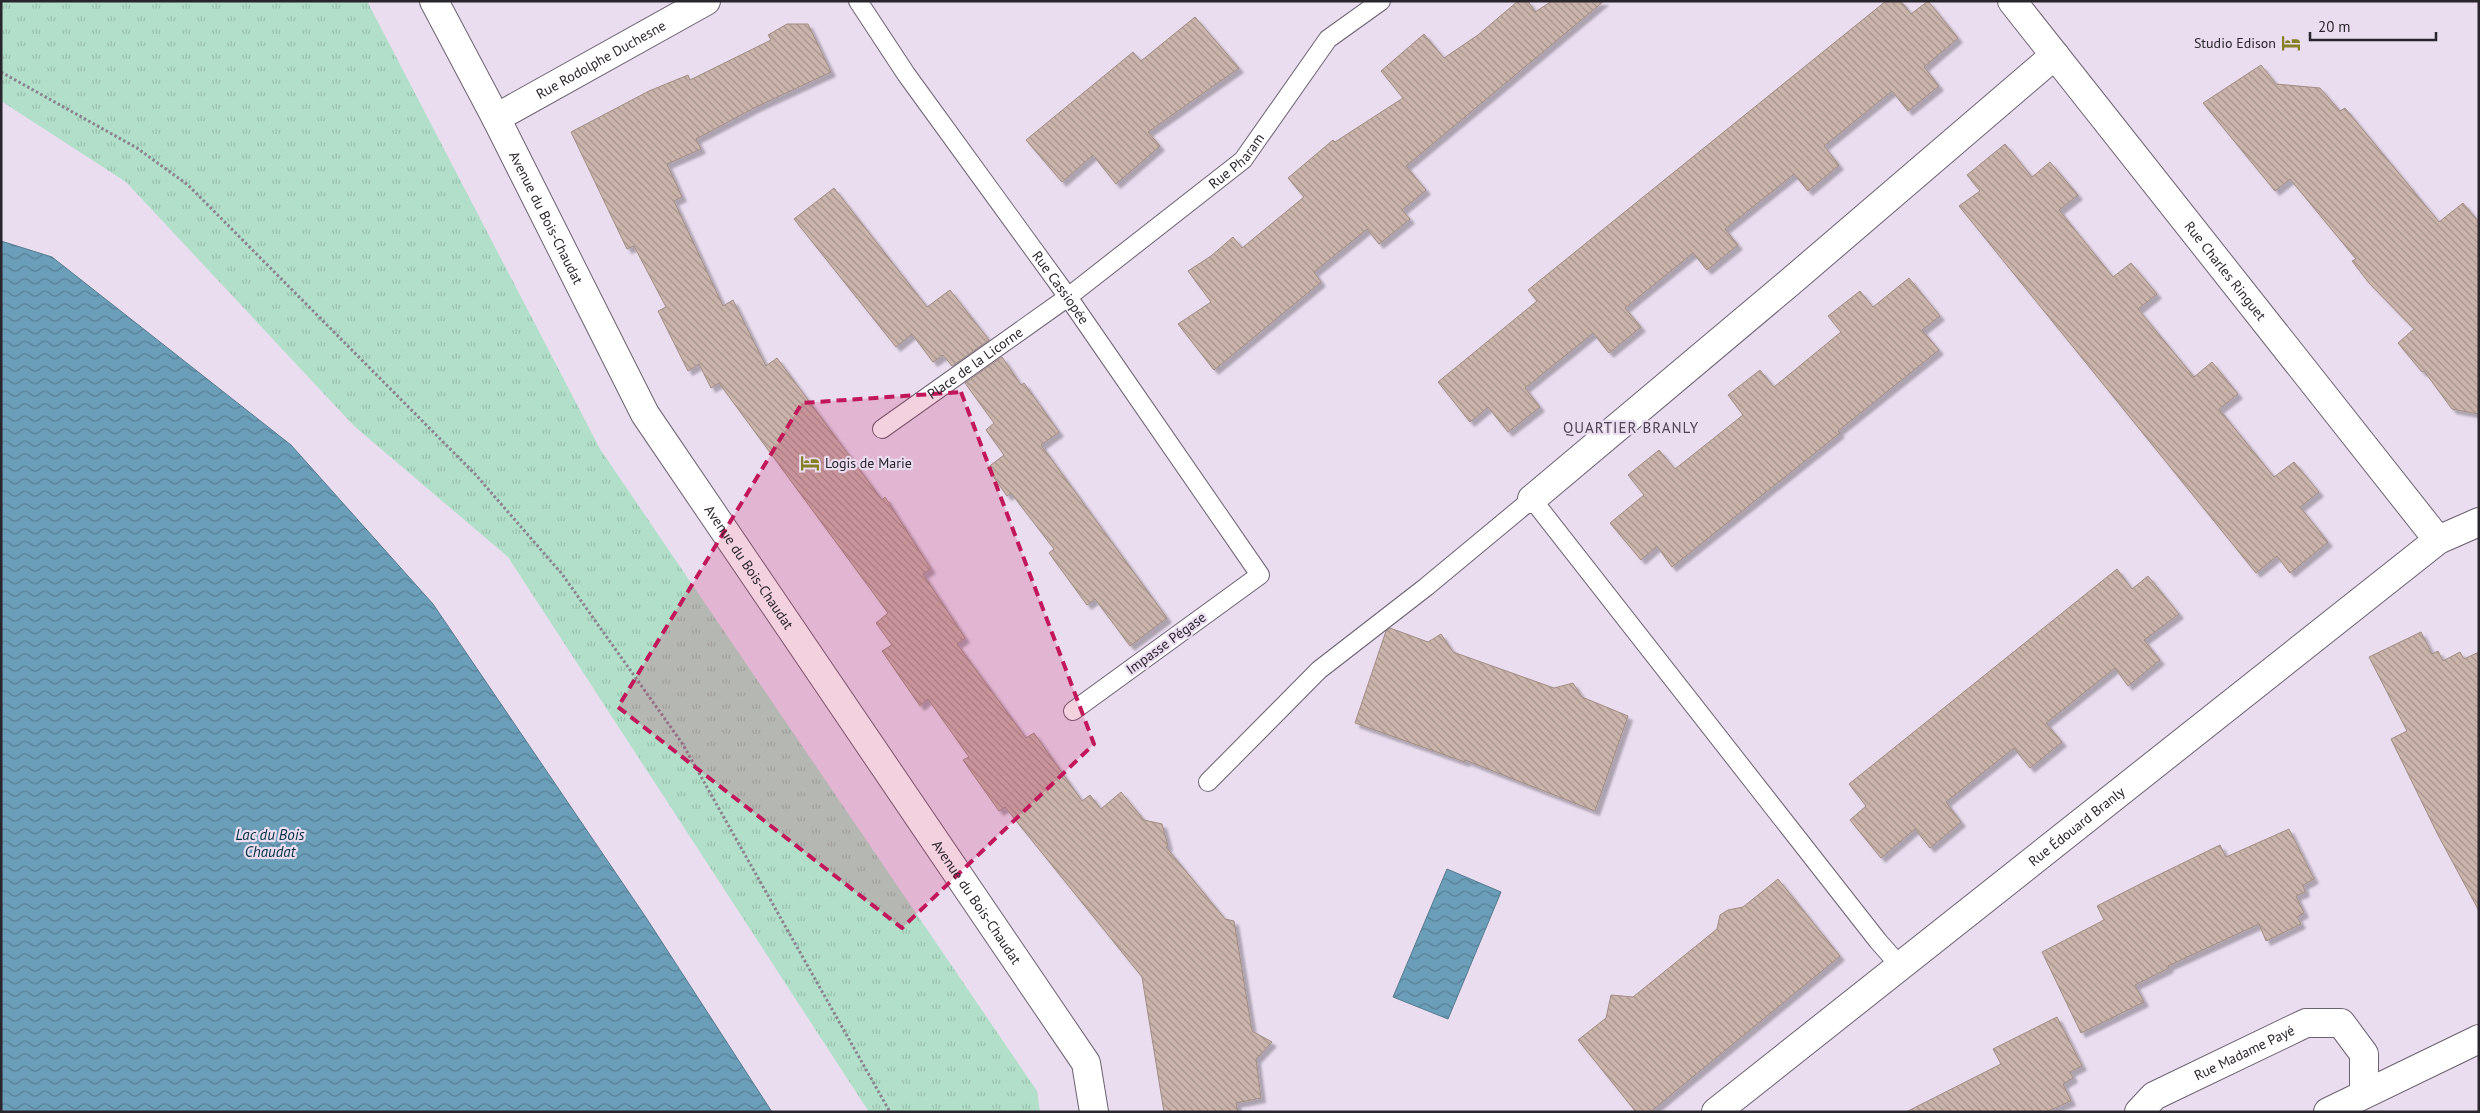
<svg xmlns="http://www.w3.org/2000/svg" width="2480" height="1113" font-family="'PT Sans',sans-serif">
  <defs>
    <pattern id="grass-tufts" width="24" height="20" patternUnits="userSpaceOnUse" patternTransform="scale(1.25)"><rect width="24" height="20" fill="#b2dfc9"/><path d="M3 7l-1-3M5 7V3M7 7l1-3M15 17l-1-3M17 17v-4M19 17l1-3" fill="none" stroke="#99bfad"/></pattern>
    <pattern id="water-waves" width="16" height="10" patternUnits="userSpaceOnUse" patternTransform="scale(1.25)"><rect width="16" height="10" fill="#6b9eb9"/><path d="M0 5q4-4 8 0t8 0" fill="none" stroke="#588197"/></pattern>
    <pattern id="building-back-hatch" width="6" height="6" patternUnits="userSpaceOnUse" patternTransform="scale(1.25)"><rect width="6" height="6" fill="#cab4ab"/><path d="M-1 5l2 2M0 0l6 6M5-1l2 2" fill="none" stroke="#a4928b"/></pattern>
    <filter id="shadow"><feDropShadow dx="4.5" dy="4.5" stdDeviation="1" flood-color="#0004"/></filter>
  </defs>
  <rect width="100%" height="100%" fill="#eaddf0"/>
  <polygon fill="url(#grass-tufts)" points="1,1 367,1 600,449 1037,1091 1040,1112 869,1112 508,557 354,426 126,182 1,101"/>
  <g fill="url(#water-waves)" stroke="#577a8f">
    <polygon points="1,241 52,257 291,445 433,604 645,916 772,1112 1,1112"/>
    <polygon points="1447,869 1501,892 1448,1019 1393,997"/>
  </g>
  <g fill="url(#building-back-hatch)" stroke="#a18c83" filter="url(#shadow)">
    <polygon points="1518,1 1528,1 1535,12 1552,1 1604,1 1406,166 1426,190 1402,210 1410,219 1379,244 1367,229 1314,272 1321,282 1214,370 1178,324 1211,302 1188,271 1211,256 1233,237 1242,248 1304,197 1288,178 1333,140 1335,142 1403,98 1381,71 1424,34 1444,58 1478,35"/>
    <polygon points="1886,1 1901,1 1911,14 1928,1 1958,38 1924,67 1939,86 1908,111 1892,91 1824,146 1839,165 1808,191 1794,174 1725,229 1738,245 1707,270 1693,253 1625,308 1641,327 1609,353 1593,333 1525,388 1540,407 1508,432 1488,407 1470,422 1438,382 1537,301 1528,290"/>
    <polygon points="1195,17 1239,68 1148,132 1160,146 1116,184 1093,155 1062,182 1026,140 1133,52 1141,61"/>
    <polygon points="787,24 808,24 831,72 756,107 696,139 701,149 667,164 682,197 674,201 723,306 733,300 766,366 777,358 882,500 885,497 931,569 923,574 965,638 957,644 1026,738 1034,733 1082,801 1090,795 1101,809 1121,792 1144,820 1162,824 1168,846 1166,847 1225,919 1234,921 1252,1031 1272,1042 1256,1059 1261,1098 1236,1103 1238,1112 1164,1112 1142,977 1005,807 999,811 963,760 969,757 928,699 920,706 882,651 892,645 876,623 888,613 719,383 711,388 699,364 688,371 658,311 666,307 634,246 627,249 571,132 649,91 688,75 690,80 771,40 768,35"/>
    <polygon points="2261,65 2276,84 2320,88 2340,111 2345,108 2439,222 2463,203 2479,222 2479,414 2452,409 2424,371 2422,372 2398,343 2414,329 2369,283 2352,261 2356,259 2290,179 2275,191 2203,103"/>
    <polygon points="2005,144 2032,177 2050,162 2078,195 2059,210 2113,277 2131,263 2157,294 2138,309 2194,377 2212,362 2238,394 2219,409 2274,477 2294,462 2319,492 2300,507 2328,542 2290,573 2277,556 2256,573 1959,206 1980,191 1967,175"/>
    <polygon points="834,188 927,307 950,290 989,340 952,366 943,355 933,362 912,334 896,347 794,219"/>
    <polygon points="1909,278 1940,316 1922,330 1939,350 1838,431 1840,433 1672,567 1657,546 1641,560 1610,523 1644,495 1628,475 1659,450 1675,469 1743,415 1728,395 1760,370 1774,387 1841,332 1828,316 1860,291 1873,307"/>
    <polygon points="1002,357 1021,385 1024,383 1059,432 1041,445 1167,618 1130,646 1095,599 1087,605 1049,553 1054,549 1011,493 1007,496 987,468 1004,455 986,430 994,423 965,383"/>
    <polygon points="2117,569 2132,589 2148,576 2179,614 2144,640 2160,660 2128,686 2115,668 2046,723 2062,742 2030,768 2014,748 1946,802 1961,822 1930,848 1915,829 1881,858 1850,820 1866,806 1849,784"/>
    <polygon points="1390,628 1428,642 1441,634 1453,652 1554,688 1573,683 1582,697 1628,716 1595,811 1465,760 1465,762 1355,723 1386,631"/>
    <polygon points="2421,632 2432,654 2438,651 2443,661 2460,652 2464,659 2479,652 2479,911 2438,835 2391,739 2407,731 2369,657"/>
    <polygon points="2289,829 2314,879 2303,885 2305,892 2296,896 2304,913 2297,917 2301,924 2266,941 2259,924 2168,966 2169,968 2135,985 2144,1002 2081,1033 2042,952 2104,920 2097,906 2146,881 2220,845 2226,857"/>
    <polygon points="1778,879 1840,956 1650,1112 1636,1112 1578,1040 1606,1018 1611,995 1633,997 1717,929 1720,915 1728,910 1743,907"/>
    <polygon points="2057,1017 2082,1066 2070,1072 2073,1078 2063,1084 2071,1101 2046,1112 1906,1112 2001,1064 1993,1049"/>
  </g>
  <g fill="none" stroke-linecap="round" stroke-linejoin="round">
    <g stroke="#6c6171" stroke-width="20">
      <g id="lane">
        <path id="s1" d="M858 1 906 74 1068 297 1260 575 1073 711"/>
        <path id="s2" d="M882 429 1068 297 1243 160 1328 39 1381 1"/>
        <polyline points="1208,782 1319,670 1426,587 1532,499 1878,941 1900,966"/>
      </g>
    </g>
    <g stroke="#6c6171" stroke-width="30">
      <g id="street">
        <path id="s3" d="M2012 1 2438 540"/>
        <path id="s4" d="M496 118 706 1"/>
        <polyline points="1532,499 1789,283 2055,55"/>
        <path id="s5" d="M1716 1112 2438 540 2479 522"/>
        <path id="s6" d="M2139 1112 2154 1096 2306 1023H2341L2364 1054V1094"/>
        <polyline points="2328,1112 2479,1039"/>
      </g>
    </g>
    <g stroke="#6c6171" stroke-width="30">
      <g id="secondary">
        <path id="s7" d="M434 1 496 118 645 414 1086 1063 1094 1112"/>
      </g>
    </g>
    <polyline stroke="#8b828f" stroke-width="3" stroke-dasharray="2.5 2.5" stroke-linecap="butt" points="1,72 137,148 188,185 475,474 562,574 682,743 890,1112"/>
    <use href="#lane" stroke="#fff" stroke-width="18"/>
    <use href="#street" stroke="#fff" stroke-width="28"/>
    <use href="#secondary" stroke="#fff" stroke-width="28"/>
  </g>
  <path fill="#c2185b" fill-opacity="0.2" stroke="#c2185b" stroke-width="4" stroke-dasharray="10 6" stroke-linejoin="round" d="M961 392 1094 744 902 928 618 707 802 403Z"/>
  <defs>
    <g id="hotel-bare" transform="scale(1.5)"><path d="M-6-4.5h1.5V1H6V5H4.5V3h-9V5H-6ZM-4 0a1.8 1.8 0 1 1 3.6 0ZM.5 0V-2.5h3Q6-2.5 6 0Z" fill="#857f26" stroke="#eaddf0" stroke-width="2.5" paint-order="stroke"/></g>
  </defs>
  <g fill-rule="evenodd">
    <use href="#hotel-bare" x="2291" y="43"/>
    <use href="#hotel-bare" x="810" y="463"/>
  </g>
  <g text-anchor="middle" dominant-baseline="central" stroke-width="4.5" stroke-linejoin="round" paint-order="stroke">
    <g font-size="14" fill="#29252c" stroke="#eaddf0" text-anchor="end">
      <text x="2276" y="43">Studio Edison</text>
      <text x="825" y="463" text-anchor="start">Logis de Marie</text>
    </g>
    <g font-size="14" fill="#29252c" stroke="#eaddf0">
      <text stroke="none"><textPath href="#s4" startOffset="120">Rue Rodolphe Duchesne</textPath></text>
      <text stroke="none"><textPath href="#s2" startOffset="445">Rue Pharam</textPath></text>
      <text stroke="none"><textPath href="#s7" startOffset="244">Avenue du Bois-Chaudat</textPath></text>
      <text stroke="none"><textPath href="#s3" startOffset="344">Rue Charles Ringuet</textPath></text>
      <text stroke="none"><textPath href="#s1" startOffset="351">Rue Cassiopée</textPath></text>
      <text stroke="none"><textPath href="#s2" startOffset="114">Place de la Licorne</textPath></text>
      <text stroke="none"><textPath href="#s7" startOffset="649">Avenue du Bois-Chaudat</textPath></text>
      <text transform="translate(1166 643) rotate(-36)">Impasse Pégase</text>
      <text stroke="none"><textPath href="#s5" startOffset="460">Rue Édouard Branly</textPath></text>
      <text stroke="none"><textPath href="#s7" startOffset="1054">Avenue du Bois-Chaudat</textPath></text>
      <text stroke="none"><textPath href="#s6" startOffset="122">Rue Madame Payé</textPath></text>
    </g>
    <g font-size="15" letter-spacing="1" fill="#4d4352" stroke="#eaddf0">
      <text x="1631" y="427">QUARTIER BRANLY</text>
    </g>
    <g font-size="15" font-style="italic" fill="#002e41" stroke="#eaddf0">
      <text x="270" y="834">Lac du Bois<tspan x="270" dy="17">Chaudat</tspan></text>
    </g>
  </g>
  <rect width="2480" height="1113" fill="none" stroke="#29252c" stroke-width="5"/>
  <path d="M2310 32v8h126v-8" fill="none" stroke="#29252c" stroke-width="2.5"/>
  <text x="2318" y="32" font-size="15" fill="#29252c" stroke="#eaddf0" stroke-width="4" paint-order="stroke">20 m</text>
</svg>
